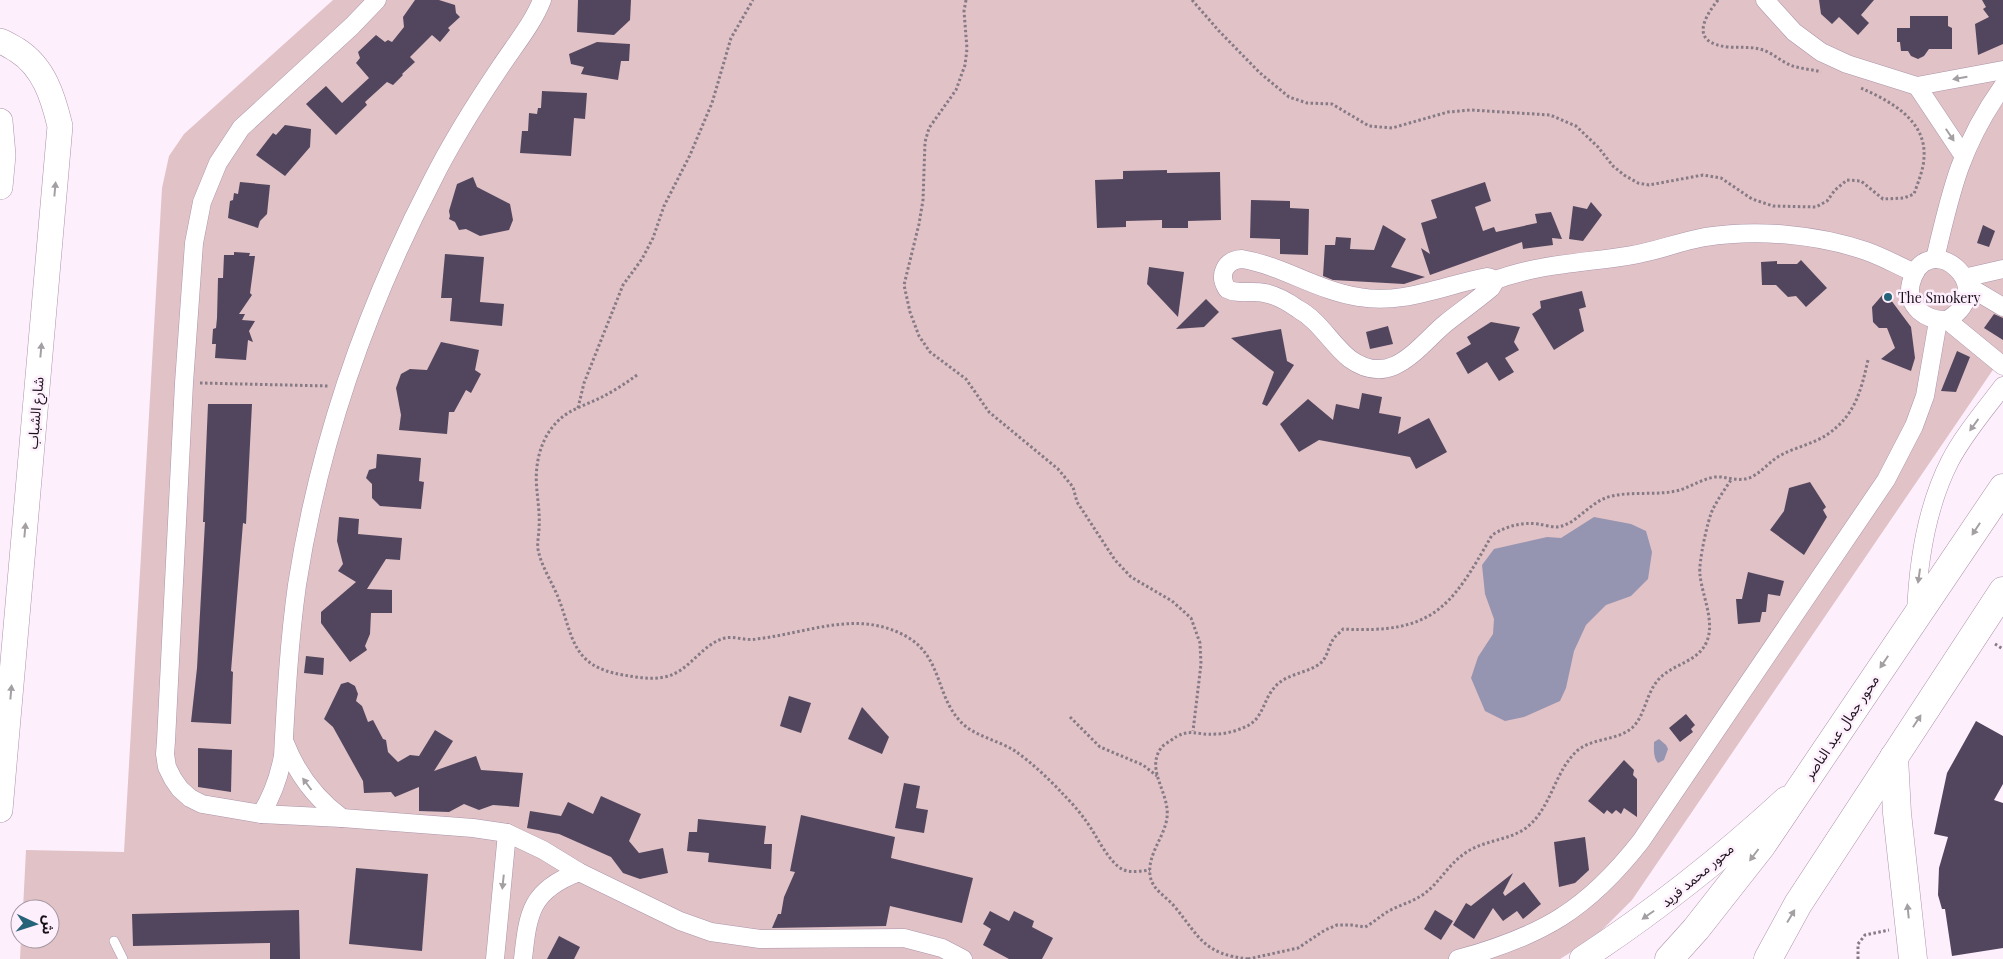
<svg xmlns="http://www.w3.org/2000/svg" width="2003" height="959" font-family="'Playfair Display','Noto Sans Arabic',serif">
  <rect width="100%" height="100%" fill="#feeffd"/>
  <polygon fill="#e1c2c7" points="333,0 2003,0 2003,355 1632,900 1594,938 1560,959 20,959 21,939 50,939 50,909 23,909 26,850 124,852 162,188 169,156 184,134"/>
  <g fill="#9594b1">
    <polygon points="1594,517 1631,524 1646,531 1652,552 1648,579 1631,596 1606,605 1586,625 1574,651 1566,688 1560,701 1524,717 1505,721 1485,711 1471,678 1478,657 1493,634 1494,619 1485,594 1482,565 1494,549 1547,537 1561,538"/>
    <path d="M1659 739 1666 745 1668 749 1664 760 1658 763C1653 757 1654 749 1654 742Z"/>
  </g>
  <g fill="#52465e">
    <polygon points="415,0 439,0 455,5 456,13 460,17 448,28 450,30 440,42 432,35 410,57 415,62 402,74 403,75 393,85 387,82 365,102 367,105 336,135 306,104 326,86 342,103 369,78 356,63 360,58 358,52 376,35 385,42 388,40 392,42 404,27 403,17"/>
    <polygon points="578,0 631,0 630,20 614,35 577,32"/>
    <polygon points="1819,0 1874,0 1861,15 1869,23 1858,35 1839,17 1832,24 1821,14"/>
    <polygon points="1982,0 2003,0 2003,44 1978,55 1975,24 1989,17 1983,9 1986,7"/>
    <polygon points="1910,16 1948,16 1948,26 1952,28 1952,49 1929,49 1924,56 1918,59 1911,56 1908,51 1901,51 1900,42 1897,42 1897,28 1910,28"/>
    <polygon points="597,42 630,44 629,61 621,61 618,80 581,74 584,67 571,64 569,54"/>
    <polygon points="542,91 587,93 585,119 574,118 571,156 520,153 522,131 528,131 529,113 537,114 538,108 541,108"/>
    <polygon points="285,125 311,129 310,147 285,176 256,155 273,133 276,135"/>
    <polygon points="1167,170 1167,173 1220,172 1221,220 1188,221 1188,228 1162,228 1162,220 1126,221 1126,227 1097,228 1095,180 1123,179 1123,171"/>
    <polygon points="473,177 477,187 510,204 513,220 509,230 480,236 466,229 459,230 455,222 449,219 450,216 449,211 457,184"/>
    <polygon points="240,182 270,185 267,214 260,221 258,228 228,218 230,201 233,200 234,193 238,194"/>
    <polygon points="1485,182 1491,201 1475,207 1483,231 1494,227 1496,232 1537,223 1535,214 1551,212 1562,239 1552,238 1553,245 1523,249 1522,242 1430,275 1421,248 1430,254 1421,223 1437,218 1431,200"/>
    <polygon points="1251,200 1290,201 1290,208 1309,209 1308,255 1280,254 1280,239 1250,238"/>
    <polygon points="1591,202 1602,215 1583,241 1569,239 1573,206 1587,209"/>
    <polygon points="1383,225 1406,239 1391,267 1425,277 1404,284 1333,280 1323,276 1325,245 1335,245 1336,237 1351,238 1350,249 1374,250"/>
    <polygon points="1983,225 1995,231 1989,247 1977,243"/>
    <polygon points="234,252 250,253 249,256 255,256 250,293 252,295 239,314 245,314 242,320 255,321 249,331 253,342 248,340 246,360 215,358 216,344 212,344 213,329 216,328 217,318 218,278 223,278 224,255 234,255"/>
    <polygon points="445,254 484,257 480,302 504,304 502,326 450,321 452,298 441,298"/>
    <polygon points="1801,260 1827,288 1806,307 1796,296 1788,297 1776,285 1762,285 1761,262 1777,261 1777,264 1797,264"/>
    <polygon points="1149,267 1184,272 1178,317 1147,284"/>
    <polygon points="1582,291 1586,307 1579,309 1584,331 1554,350 1532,314 1541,308 1540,301"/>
    <polygon points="1885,292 1911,327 1915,358 1911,371 1881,359 1895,348 1887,328 1879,328 1873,322 1872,307"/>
    <polygon points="1206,299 1219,312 1204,327 1176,329"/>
    <polygon points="1994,314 2003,318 2003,340 1984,328"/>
    <polygon points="1491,322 1520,327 1514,342 1519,350 1505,358 1514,372 1499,381 1487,362 1468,374 1456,353 1471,344 1467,337"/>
    <polygon points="1388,326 1393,344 1370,349 1366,332"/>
    <polygon points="1281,329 1287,361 1294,365 1267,406 1262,404 1274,372 1231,338"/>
    <polygon points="441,342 479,350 475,370 481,374 471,393 466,390 454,412 449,412 447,434 399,430 401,415 396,388 401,374 410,369 427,370"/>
    <polygon points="1957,351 1970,357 1956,392 1941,391"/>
    <polygon points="1362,393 1382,397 1379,413 1401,417 1398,434 1429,418 1447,452 1416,469 1410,457 1319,440 1299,452 1280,424 1308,399 1333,420 1336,404 1359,409"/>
    <polygon points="208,404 252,404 246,524 243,523 231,671 233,672 231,724 191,722 197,668 205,522 203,522"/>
    <polygon points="377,454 421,458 419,481 424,482 421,509 380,506 372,498 372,484 366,478 369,470 376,468"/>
    <polygon points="1810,482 1826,507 1823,510 1827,517 1804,555 1770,530 1784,511 1789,488"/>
    <polygon points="339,517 359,519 358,534 402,538 400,560 386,559 367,589 392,590 392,613 371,613 370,634 365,646 367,650 350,662 321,623 321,612 356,582 338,571 343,564 337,541"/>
    <polygon points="1748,572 1784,581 1780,596 1768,594 1766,612 1762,612 1760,622 1738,624 1736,599 1742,599"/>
    <polygon points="306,656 324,658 323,675 304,673"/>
    <polygon points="348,682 355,686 358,694 356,701 362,706 368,722 373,720 383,739 386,740 388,752 398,762 410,755 419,756 435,730 453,741 434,771 476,756 481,770 523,773 519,807 493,805 479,810 464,804 449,812 419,811 419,787 395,797 391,792 364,793 363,781 333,727 324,719 341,684"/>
    <polygon points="789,696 811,703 801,733 780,726"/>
    <polygon points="862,707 889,737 882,754 848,739"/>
    <polygon points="1686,714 1695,725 1691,729 1693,732 1680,742 1669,728"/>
    <polygon points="1976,721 2003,736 2003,784 1994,800 2003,803 2003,948 1952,956 1945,909 1942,909 1938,895 1939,868 1948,837 1934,834 1947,773"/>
    <polygon points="198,748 232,750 231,792 198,787"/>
    <polygon points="1624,760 1634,770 1633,775 1637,779 1637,817 1624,808 1621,814 1616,810 1612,814 1607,810 1604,814 1588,801"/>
    <polygon points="904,783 920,786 916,808 928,810 924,833 895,828"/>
    <polygon points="601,796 641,814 629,841 639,853 663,848 668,873 640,879 623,873 611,857 559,834 527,828 530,811 561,816 568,802 593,814"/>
    <polygon points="801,815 895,837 891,858 973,878 962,923 890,906 886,926 772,928 778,914 781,914 784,897 795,872 790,871"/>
    <polygon points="698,819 766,826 764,844 772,844 771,869 708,862 709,853 687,851 689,832 697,832"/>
    <polygon points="1585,837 1589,870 1575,883 1559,887 1554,842"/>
    <polygon points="356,868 428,874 422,951 349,944"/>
    <polygon points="1513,873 1503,893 1505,896 1524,882 1541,904 1523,919 1517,911 1503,921 1493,908 1474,939 1453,925 1466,903 1471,906"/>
    <polygon points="299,910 300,959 270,959 270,943 133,946 132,914"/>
    <polygon points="1435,910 1453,921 1441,940 1424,929"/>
    <polygon points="990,911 1009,921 1014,911 1034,921 1032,927 1053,938 1042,959 1009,959 983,945 991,929 983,924"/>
    <polygon points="559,936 580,947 574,959 547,959"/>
  </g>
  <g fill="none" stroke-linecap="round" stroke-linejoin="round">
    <g stroke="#ab94aa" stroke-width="10">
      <polyline id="lane" points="114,941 123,959"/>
    </g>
    <g stroke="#ab94aa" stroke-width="19">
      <g id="street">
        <polyline points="377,0 352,26 241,128 218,163 202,202 194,243 184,383 166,741 165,754 167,767 173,779 180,789 190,798 202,804 261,814 342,818 473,828 507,833 543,850 579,872 680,921 711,932 760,939 904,938 942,948 963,959"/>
        <polyline points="1765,0 1794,32 1821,52 1847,64 1917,86 2003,70"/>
        <polyline points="1917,86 1963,155"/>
        <path d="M1242 259C1283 266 1318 291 1359 297 1403 305 1444 285 1487 277L1491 278 1494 283 1491 288C1477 300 1461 311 1446 323 1418 346 1392 389 1350 359 1331 344 1320 321 1298 309 1288 302 1277 295 1264 293 1252 290 1238 295 1227 289 1218 275 1225 260 1242 259Z"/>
        <path d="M1935 259C1951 190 1961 145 2003 86"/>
        <polyline points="1968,277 2003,269"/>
        <path d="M1493 281C1537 264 1582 263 1627 256 1654 252 1678 242 1705 237 1757 229 1816 234 1866 251 1883 257 1899 266 1915 273"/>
        <polyline points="1971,288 2003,307"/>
        <path d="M1947 320C2003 287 1926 225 1911 283 1905 307 1927 321 1947 320L2003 366"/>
        <path d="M1916 614C1918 562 1926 508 1950 461 1964 434 1985 410 2003 386"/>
        <path d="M285 743C297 774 315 798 342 818"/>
        <path d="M261 814C273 795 279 777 283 756 286 699 289 642 297 585 319 443 366 308 432 181 452 141 476 103 501 66 515 45 533 23 542 0"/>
        <polyline points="495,959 507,833"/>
        <path d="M523 959C528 912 531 890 579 872"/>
        <path d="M1458 959C1542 936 1587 910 1641 841L1886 480 1914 426 1925 396 1938 321"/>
      </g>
    </g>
    <g stroke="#ab94aa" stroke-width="26">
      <g id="secondary">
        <path d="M0 41C6 43 12 47 17 50 44 67 53 97 60 126L0 810"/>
        <polyline points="0,121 3,155 0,187"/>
        <path d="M1582 959C1655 911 1722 858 1786 799"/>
      </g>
    </g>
    <g stroke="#ab94aa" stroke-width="29">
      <g id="primary">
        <polyline points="1894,757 1897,813 1913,959"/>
        <polyline points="1669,959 1696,929 1762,845 2003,488"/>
        <polyline points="1768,959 1798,904 2003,591"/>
      </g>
    </g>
    <g stroke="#857a85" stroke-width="3" stroke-dasharray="2.5 2.5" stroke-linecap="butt">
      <polyline points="966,0 964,11 967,49 965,65 956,90 929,128 925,142 923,200 919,224 904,285 910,312 919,336 930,352 966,379 989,412 1058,469 1073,487 1077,502 1115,560 1131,577 1172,601 1191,618 1200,643 1201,664 1193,731"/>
      <path d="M1192 0 1219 31 1260 73 1289 97 1307 103 1332 104 1369 126 1392 128 1448 112 1471 110 1550 115 1576 126 1598 147 1613 166 1624 175 1638 183 1649 185 1703 175 1721 178 1752 199 1773 206 1816 207 1827 201 1835 190 1847 180 1861 181 1883 199 1904 198 1914 194C1918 182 1924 169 1924 156 1926 120 1890 101 1861 88"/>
      <path d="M1718 0C1702 20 1691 43 1728 47 1740 48 1751 46 1763 50 1772 53 1781 61 1790 65 1800 69 1811 69 1821 72"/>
      <path d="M637 375C626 383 614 391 602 397 588 404 571 409 560 419 540 437 534 465 537 491 538 503 540 516 539 528 539 535 537 542 538 549 541 566 552 582 558 597 574 638 571 666 623 675 636 677 650 680 664 677 689 673 701 644 725 638 735 636 746 641 756 639 810 633 859 608 909 638 942 659 936 695 960 721 973 736 998 740 1015 751 1031 762 1049 779 1062 793 1070 801 1079 811 1086 821 1096 834 1109 864 1124 870 1132 873 1142 871 1150 870"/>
      <polyline points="200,383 328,386"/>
      <polyline points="578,408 584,383 623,285 642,259 653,238 664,206 690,155 712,103 731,38 753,0"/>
      <polyline points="1995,644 2003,649"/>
      <polyline points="1070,717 1100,747 1143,765 1157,776"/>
      <path d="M1248 959C1204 954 1200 938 1175 907 1166 896 1152 890 1150 875 1147 851 1170 832 1167 809 1165 788 1147 768 1161 748 1163 745 1167 743 1170 741 1190 726 1195 736 1216 734 1227 734 1239 730 1249 725 1263 717 1264 699 1274 688 1285 674 1304 674 1318 665 1329 658 1327 646 1335 637 1337 634 1341 632 1343 629 1433 634 1451 608 1492 535 1507 526 1521 522 1539 524 1544 525 1551 527 1557 527 1577 525 1589 501 1612 496 1634 491 1658 496 1680 490 1692 486 1702 479 1715 477 1726 476 1737 482 1749 478 1762 473 1770 460 1783 454 1797 447 1815 443 1828 434 1855 415 1861 391 1868 360"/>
      <path d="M1248 959 1298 948 1325 930 1337 925H1351L1365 927C1375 922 1383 913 1393 909 1403 904 1414 901 1424 894 1439 883 1448 865 1464 854 1482 840 1508 841 1526 828 1552 808 1554 771 1578 750 1595 737 1618 741 1633 727 1645 715 1646 694 1658 680 1673 663 1698 663 1707 641 1715 621 1702 595 1700 575 1698 564 1708 518 1713 509 1718 499 1725 489 1731 480"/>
      <polyline points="1858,959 1858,944 1865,935 1889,930"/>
    </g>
    <use href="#lane" stroke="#fff" stroke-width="9"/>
    <use href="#street" stroke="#fff" stroke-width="18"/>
    <use href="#secondary" stroke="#fff" stroke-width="25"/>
    <use href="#primary" stroke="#fff" stroke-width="28"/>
  </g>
  <defs><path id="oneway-solid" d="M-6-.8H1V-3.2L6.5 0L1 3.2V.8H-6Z" transform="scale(1.25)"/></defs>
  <g fill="#a39fa3">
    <use href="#oneway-solid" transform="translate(1960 78) rotate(170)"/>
    <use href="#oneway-solid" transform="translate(1950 135) rotate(56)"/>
    <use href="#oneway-solid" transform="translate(55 189) rotate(-85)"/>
    <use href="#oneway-solid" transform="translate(41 350) rotate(-85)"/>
    <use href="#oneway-solid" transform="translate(1974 425) rotate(126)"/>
    <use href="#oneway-solid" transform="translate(1976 529) rotate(123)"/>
    <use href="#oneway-solid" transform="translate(25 530) rotate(-85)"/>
    <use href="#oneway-solid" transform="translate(1919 576) rotate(98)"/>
    <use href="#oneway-solid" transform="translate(1884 662) rotate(124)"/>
    <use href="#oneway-solid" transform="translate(11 692) rotate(-85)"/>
    <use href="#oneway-solid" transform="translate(1917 721) rotate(-57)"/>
    <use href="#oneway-solid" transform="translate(307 784) rotate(-127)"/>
    <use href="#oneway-solid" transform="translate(1754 855) rotate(127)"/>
    <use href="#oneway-solid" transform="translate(503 882) rotate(96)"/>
    <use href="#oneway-solid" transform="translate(1908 911) rotate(-96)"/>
    <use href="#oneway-solid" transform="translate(1648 915) rotate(145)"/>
    <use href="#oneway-solid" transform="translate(1791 916) rotate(-59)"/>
  </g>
  <circle fill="#256379" stroke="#feeffd" stroke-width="2" cx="1888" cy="297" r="5"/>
  <g text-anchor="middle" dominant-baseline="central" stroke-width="5" stroke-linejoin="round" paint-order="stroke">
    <g font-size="14" fill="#181018" stroke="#feeffd" text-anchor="start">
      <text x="1898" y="297">The Smokery</text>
    </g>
    <g font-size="14" fill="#181018" stroke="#feeffd">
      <text transform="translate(35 413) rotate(-85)">شارع الشباب</text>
      <text transform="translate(1841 727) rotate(-56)">محور جمال عبد الناصر</text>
      <text transform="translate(1697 875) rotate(-40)">محور محمد فريد</text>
    </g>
  </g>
  <g transform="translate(35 924) rotate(94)"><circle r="24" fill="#feeffd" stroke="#a296a1"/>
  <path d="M0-4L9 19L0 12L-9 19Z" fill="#256379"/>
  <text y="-8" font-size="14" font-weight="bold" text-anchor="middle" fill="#181018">ش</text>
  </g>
</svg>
